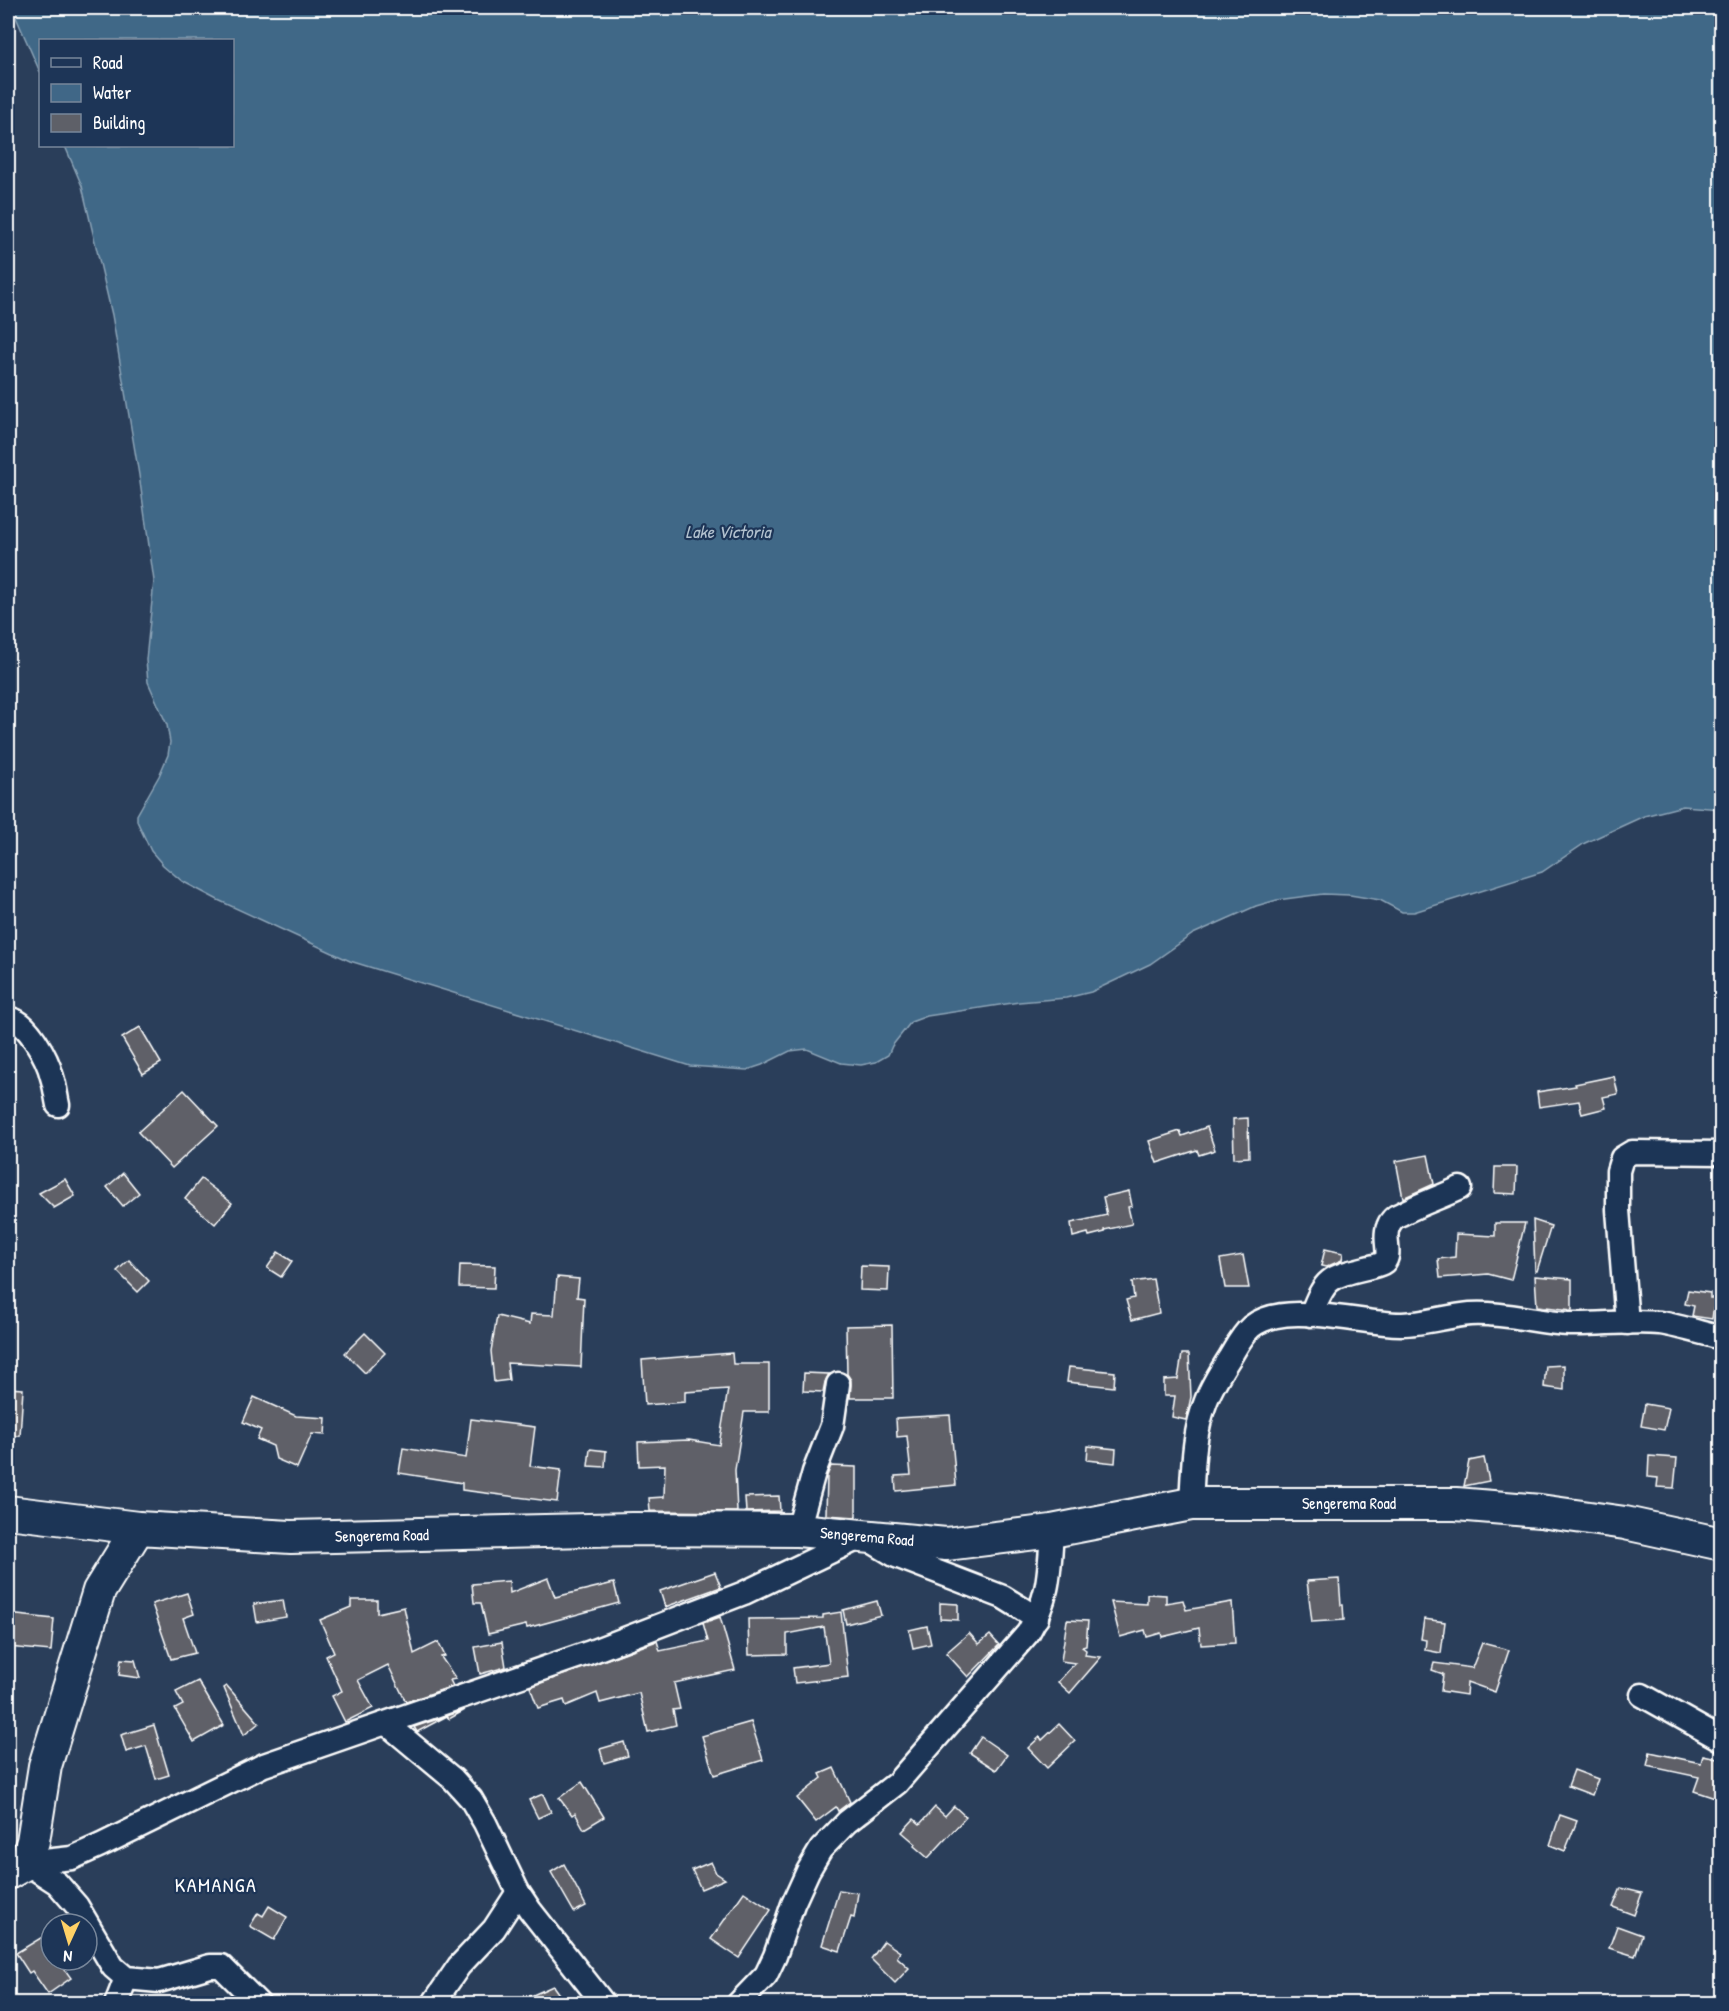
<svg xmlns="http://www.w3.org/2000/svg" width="1729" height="2011" font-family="'Patrick Hand',sans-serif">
  <rect width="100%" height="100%" fill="#2a3e5a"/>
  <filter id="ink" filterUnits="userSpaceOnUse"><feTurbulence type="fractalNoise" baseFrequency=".0167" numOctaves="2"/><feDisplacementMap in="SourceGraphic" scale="12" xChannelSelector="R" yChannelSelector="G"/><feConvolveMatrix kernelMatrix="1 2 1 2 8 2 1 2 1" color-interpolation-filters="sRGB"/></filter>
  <g filter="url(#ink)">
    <polygon fill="#406787" stroke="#8ca4b7" stroke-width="1.5" points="12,8 1721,8 1721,809 1683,806 1644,816 1585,843 1542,872 1414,912 1402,912 1380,900 1350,895 1323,894 1277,900 1256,906 1193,934 1150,964 1091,992 1066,998 1019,1002 927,1016 911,1022 892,1046 888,1055 876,1062 861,1065 841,1063 807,1049 790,1051 762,1065 747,1070 690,1066 350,961 218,900 182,881 163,865 151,851 137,821 137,815 159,776 168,755 170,742 167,725 148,682 146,660 154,581 139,475 112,315 82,186 65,146 232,146 232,40 40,40 40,72"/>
    <g fill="#5e6068" stroke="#fff" stroke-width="1.5">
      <polygon points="140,1027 161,1063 143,1074 122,1038"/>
      <polygon points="1614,1076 1618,1094 1603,1097 1606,1108 1582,1114 1579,1101 1539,1107 1537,1092 1576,1086 1575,1084"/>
      <polygon points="184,1090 218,1126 172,1168 138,1132"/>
      <polygon points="1248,1118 1249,1157 1234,1158 1233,1119"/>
      <polygon points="1207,1127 1215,1150 1199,1155 1197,1150 1157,1163 1149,1141 1180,1131 1182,1136"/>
      <polygon points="1428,1155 1434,1184 1403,1198 1396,1161"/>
      <polygon points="1495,1167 1517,1167 1516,1194 1494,1193"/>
      <polygon points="123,1173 139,1193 123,1206 107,1187"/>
      <polygon points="65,1179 75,1196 54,1208 39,1193"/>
      <polygon points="201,1179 232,1203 215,1224 185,1199"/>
      <polygon points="1129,1191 1132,1206 1128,1207 1132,1224 1104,1230 1105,1232 1089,1236 1088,1233 1073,1237 1071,1223 1107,1215 1103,1197"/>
      <polygon points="1533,1220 1551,1226 1537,1271 1535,1271"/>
      <polygon points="1495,1223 1525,1223 1511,1280 1488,1274 1440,1278 1438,1259 1455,1257 1456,1234 1495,1236"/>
      <polygon points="1325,1249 1343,1253 1342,1260 1326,1267 1321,1266"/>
      <polygon points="278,1252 292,1261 281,1277 267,1268"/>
      <polygon points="1243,1255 1249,1288 1225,1288 1220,1259"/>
      <polygon points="129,1260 149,1281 138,1292 117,1271"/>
      <polygon points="460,1265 495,1266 494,1288 459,1287"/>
      <polygon points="861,1266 889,1267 888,1291 860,1290"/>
      <polygon points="1535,1276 1572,1279 1572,1310 1537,1306"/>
      <polygon points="557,1277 579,1279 577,1297 584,1298 581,1367 507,1363 509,1380 494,1382 491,1351 497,1316 530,1324 531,1314 554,1315"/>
      <polygon points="1153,1279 1159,1313 1132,1320 1126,1300 1134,1298 1132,1282"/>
      <polygon points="1688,1290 1710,1293 1710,1298 1715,1298 1712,1319 1692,1316 1694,1306 1685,1304"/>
      <polygon points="892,1325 893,1398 850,1398 851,1385 851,1380 847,1374 846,1326"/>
      <polygon points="365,1333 385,1353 365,1373 345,1353"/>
      <polygon points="732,1353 733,1364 769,1364 769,1412 744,1412 735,1470 737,1512 650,1511 649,1498 664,1497 665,1465 639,1466 638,1442 689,1440 719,1445 728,1389 685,1392 685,1402 645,1405 642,1360"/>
      <polygon points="1182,1354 1189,1354 1191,1397 1186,1420 1172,1417 1175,1396 1164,1396 1164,1380 1178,1379"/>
      <polygon points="1564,1365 1564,1390 1544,1387 1546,1366"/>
      <polygon points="1069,1367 1115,1372 1114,1387 1067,1382"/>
      <polygon points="804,1373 829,1374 825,1382 823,1392 803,1391"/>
      <polygon points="8,1388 23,1389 20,1436 8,1436"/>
      <polygon points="254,1397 296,1416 326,1418 325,1435 312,1434 297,1468 276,1459 273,1446 257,1439 261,1430 243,1422"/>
      <polygon points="1645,1404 1669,1408 1664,1430 1641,1426"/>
      <polygon points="950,1415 956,1485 896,1491 895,1476 911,1475 907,1436 897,1437 896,1418"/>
      <polygon points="471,1419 535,1427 530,1466 561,1470 557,1502 462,1490 462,1483 399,1473 403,1448 466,1458"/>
      <polygon points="1088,1446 1116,1449 1115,1463 1087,1460"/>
      <polygon points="590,1449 606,1451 605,1467 588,1466"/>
      <polygon points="1649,1456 1677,1458 1674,1488 1657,1487 1658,1478 1648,1477"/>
      <polygon points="1484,1458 1489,1481 1464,1486 1469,1461"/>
      <polygon points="831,1466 856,1467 856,1517 826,1515 827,1476"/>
      <polygon points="779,1496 780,1511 746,1512 745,1497"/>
      <polygon points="715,1572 721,1587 665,1607 660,1591"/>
      <polygon points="548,1578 555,1597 614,1583 619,1603 527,1628 526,1625 488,1634 481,1603 474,1603 472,1584 509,1581 510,1593"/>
      <polygon points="1339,1579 1341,1605 1343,1605 1344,1620 1312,1622 1307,1581"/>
      <polygon points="187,1593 194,1614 183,1618 195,1653 171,1659 152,1604"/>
      <polygon points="1147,1594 1166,1595 1166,1603 1183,1600 1186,1610 1232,1602 1235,1643 1201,1645 1199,1628 1162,1637 1161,1633 1147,1637 1145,1630 1120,1637 1111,1602 1147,1604"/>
      <polygon points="283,1600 286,1617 257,1622 254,1604"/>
      <polygon points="351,1600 377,1600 377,1613 404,1607 414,1654 438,1642 445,1656 441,1657 456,1679 450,1680 453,1686 406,1702 388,1665 358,1680 373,1708 345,1722 332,1696 342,1691 326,1656 334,1652 320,1620 351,1607"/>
      <polygon points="877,1601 881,1615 846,1624 843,1610"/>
      <polygon points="940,1603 958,1604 958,1620 940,1619"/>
      <polygon points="841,1612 848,1677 795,1683 793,1668 829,1663 824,1627 787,1634 787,1654 749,1655 748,1619 823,1618 823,1615"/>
      <polygon points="8,1614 54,1619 51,1651 8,1647"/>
      <polygon points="720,1617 735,1670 674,1683 680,1709 673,1710 676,1725 648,1732 639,1693 600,1703 597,1693 566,1706 564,1700 538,1708 530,1687 657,1641 660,1651 708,1641 703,1623"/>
      <polygon points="1424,1619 1445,1622 1441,1653 1425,1650 1426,1640 1421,1639"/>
      <polygon points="1067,1620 1088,1621 1086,1646 1082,1647 1086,1650 1085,1655 1101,1657 1070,1693 1058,1682 1075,1663 1061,1661"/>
      <polygon points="927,1626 931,1644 913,1648 909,1630"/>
      <polygon points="969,1633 979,1644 990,1635 999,1645 968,1677 946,1653"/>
      <polygon points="502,1642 506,1667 480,1674 475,1647"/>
      <polygon points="1482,1643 1509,1650 1495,1692 1467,1682 1466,1695 1441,1691 1443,1674 1432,1670 1434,1663 1472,1668"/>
      <polygon points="121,1659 135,1660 140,1678 119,1675"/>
      <polygon points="198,1681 224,1725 194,1742 175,1709 183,1705 176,1692"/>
      <polygon points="227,1686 259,1723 244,1735 224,1688"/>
      <polygon points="465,1710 449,1719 447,1716 417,1732 414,1727"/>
      <polygon points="751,1722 763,1760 714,1775 702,1736"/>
      <polygon points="1059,1724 1075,1741 1047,1768 1028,1748 1040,1737 1042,1740"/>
      <polygon points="154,1725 169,1775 156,1779 146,1746 126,1752 121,1735"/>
      <polygon points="981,1737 1007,1755 996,1770 970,1753"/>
      <polygon points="624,1742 628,1756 604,1763 600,1749"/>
      <polygon points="1650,1752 1701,1763 1703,1755 1722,1759 1722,1789 1718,1799 1694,1791 1699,1777 1647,1766"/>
      <polygon points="834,1768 850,1802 838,1811 836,1807 816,1822 797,1798 822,1778 820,1774"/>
      <polygon points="1574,1770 1598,1779 1592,1795 1568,1786"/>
      <polygon points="582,1782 604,1817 584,1829 575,1813 572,1815 559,1798"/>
      <polygon points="543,1794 551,1812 538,1818 529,1800"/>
      <polygon points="954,1806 966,1817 928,1858 914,1846 916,1844 902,1832 914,1819 920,1824 935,1807 945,1816"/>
      <polygon points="1560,1815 1577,1821 1565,1851 1550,1845"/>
      <polygon points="711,1862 716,1873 725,1879 701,1889 692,1870"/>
      <polygon points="564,1864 586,1906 574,1912 551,1872"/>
      <polygon points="1621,1888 1642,1893 1634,1915 1613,1907"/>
      <polygon points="839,1890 858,1893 854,1918 851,1917 840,1951 822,1945"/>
      <polygon points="744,1892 771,1910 739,1958 711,1939"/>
      <polygon points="269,1906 287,1917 274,1940 250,1926 258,1913 263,1916"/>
      <polygon points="1617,1926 1642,1935 1635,1956 1609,1948"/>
      <polygon points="44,1936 51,1948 51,1960 58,1960 71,1978 48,1994 32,1971 29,1973 16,1953"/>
      <polygon points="884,1941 900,1952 897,1957 909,1968 895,1983 871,1959"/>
      <polygon points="553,1986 566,2004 513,2004"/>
    </g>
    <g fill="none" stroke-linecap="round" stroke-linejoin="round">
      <g stroke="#fff" stroke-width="27">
        <g id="street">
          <path d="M8 1019C27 1018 48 1060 52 1077 55 1086 56 1096 58 1105"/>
          <path d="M1311 1315C1325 1278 1329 1277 1366 1268 1372 1266 1379 1266 1384 1262 1392 1254 1383 1239 1388 1227 1390 1221 1395 1216 1401 1214 1420 1204 1441 1197 1460 1188"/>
          <polyline points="1627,1323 1618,1210 1618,1171 1622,1158 1632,1152 1722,1153"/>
          <path d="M1191 1504C1193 1470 1193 1433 1206 1401 1212 1385 1221 1371 1230 1357 1236 1347 1242 1335 1251 1327 1285 1299 1361 1325 1402 1324 1424 1324 1447 1316 1470 1314 1503 1312 1536 1322 1569 1324 1599 1325 1630 1320 1660 1323 1680 1326 1701 1333 1722 1338"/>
          <polyline points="798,1530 814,1472 832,1426 838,1384"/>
          <polyline points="1642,1695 1722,1740"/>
          <polyline points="387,1724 453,1779 471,1799 485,1823 518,1892 530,1910 604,2004"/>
          <polyline points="26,1863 72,1858 101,1845 264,1765 588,1653 744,1593 863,1536 896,1556 1003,1597 1037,1618"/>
          <polyline points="26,1863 57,1883 77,1906 113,1967 126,1978 159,1981 210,1966 221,1966 259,2004"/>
          <polyline points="116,2004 126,1978"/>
          <polyline points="433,2004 459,1966 494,1929 518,1892"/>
          <path d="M738 2004 766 1975 775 1956 793 1904 808 1871 821 1849 847 1822 897 1783 1028 1633C1050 1595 1049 1574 1052 1531"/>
        </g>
      </g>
      <g stroke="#fff" stroke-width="36">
        <g id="secondary">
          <polyline points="8,1512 138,1528 291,1537 632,1529 798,1530 946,1544 1052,1531 1191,1504 1456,1504 1540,1511 1625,1523 1722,1544"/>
          <polyline points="8,1873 26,1863 33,1841 45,1766 99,1591 138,1528"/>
        </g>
      </g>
      <use href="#street" stroke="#1d3557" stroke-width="22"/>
      <use href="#secondary" stroke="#1d3557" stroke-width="32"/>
    </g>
  </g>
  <g text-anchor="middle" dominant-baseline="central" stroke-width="4.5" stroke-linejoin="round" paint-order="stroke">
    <g font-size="16" fill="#fff" stroke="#1d3557">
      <text x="1349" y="1503">Sengerema Road</text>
      <text transform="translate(382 1535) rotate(-1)">Sengerema Road</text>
      <text transform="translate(867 1536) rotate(5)">Sengerema Road</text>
    </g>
    <g font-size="18" font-style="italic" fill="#b3c2cf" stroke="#1d3557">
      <text x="728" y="531">Lake Victoria</text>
    </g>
    <g font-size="20" letter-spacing="1.5" fill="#fff" stroke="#1d3557">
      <text x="216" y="1884">KAMANGA</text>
    </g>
  </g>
  <rect width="1729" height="2011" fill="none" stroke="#1d3557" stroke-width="30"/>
  <rect x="15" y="15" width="1699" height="1981" fill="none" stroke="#fff" stroke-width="2" filter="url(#ink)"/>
  <rect x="39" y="39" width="195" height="108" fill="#1d3557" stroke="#77869a" stroke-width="1.5"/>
  <rect x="51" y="58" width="30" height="9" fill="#1d3557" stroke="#77869a" stroke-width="1.5"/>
  <text x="93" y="69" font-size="18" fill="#ffffff">Road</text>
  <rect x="51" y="84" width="30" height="18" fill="#406787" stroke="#77869a" stroke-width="1.5"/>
  <text x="93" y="99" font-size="18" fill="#ffffff">Water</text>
  <rect x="51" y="114" width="30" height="18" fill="#5e6068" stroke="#77869a" stroke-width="1.5"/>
  <text x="93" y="129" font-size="18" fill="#ffffff">Building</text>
  <g transform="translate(69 1942) rotate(184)"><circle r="28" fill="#1d3557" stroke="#77869a" stroke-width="1.5"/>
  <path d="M0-4.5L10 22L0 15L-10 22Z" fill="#ffd166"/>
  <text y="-9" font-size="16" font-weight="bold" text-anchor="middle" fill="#ffffff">N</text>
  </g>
</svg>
